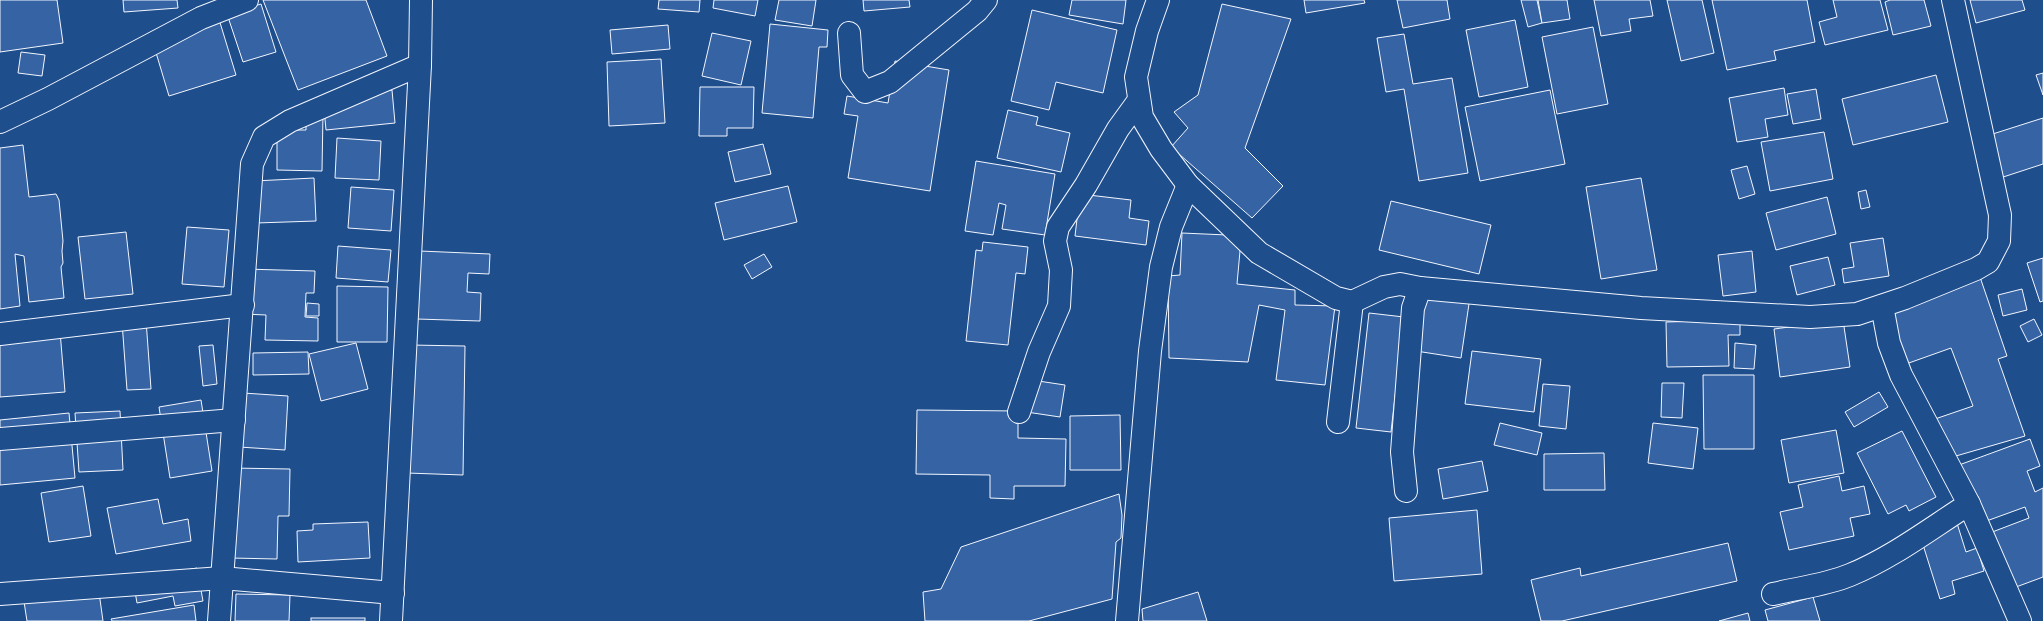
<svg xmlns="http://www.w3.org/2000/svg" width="2043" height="621" font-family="Merriweather,serif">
  <rect width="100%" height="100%" fill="#1f4e8c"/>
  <g fill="#3563a3" stroke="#f2f6ff">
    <polygon points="0,0 57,0 63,43 0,52"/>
    <polygon points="123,0 177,0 178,8 124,12"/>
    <polygon points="263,0 366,0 387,56 298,90"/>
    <polygon points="659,0 700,0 699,12 658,9"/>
    <polygon points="714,0 758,0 755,16 713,8"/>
    <polygon points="779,0 816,0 812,26 775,20"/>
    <polygon points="863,0 909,0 910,7 864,11"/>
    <polygon points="1072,0 1126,0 1123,24 1069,15"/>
    <polygon points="1304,0 1364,0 1365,3 1306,13"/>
    <polygon points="1397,0 1447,0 1450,19 1403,28"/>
    <polygon points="1521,0 1537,0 1542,23 1528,27"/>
    <polygon points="1538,0 1567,0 1570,19 1542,23"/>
    <polygon points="1594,0 1650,0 1653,16 1629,19 1631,31 1601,36"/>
    <polygon points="1667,0 1702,0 1714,53 1681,61"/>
    <polygon points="1712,0 1807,0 1815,42 1774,51 1776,60 1727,70"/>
    <polygon points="1833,0 1880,0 1888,30 1825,45 1819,22 1837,17"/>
    <polygon points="1890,0 1924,0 1931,26 1893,35 1885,2"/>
    <polygon points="1970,0 2022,0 2025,10 1976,23"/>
    <polygon points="261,4 276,52 243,62 227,14"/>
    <polygon points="1222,4 1291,19 1245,148 1283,186 1252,218 1171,147 1188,128 1174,112 1198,95"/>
    <polygon points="1032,10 1117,30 1103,93 1056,82 1049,110 1011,101"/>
    <polygon points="218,16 236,75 169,96 151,36"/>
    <polygon points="1515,20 1528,87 1479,97 1466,30"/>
    <polygon points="770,24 828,30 827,47 819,47 813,118 762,113"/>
    <polygon points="668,25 670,49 612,54 610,30"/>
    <polygon points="1593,27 1608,104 1557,114 1542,37"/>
    <polygon points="712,33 751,41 741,85 702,76"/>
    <polygon points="1404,34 1413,84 1452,78 1468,173 1419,181 1404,89 1386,92 1377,38"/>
    <polygon points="21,52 45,55 42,76 18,73"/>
    <polygon points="661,59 665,123 609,126 607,62"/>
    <polygon points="895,61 949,70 930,191 848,178 858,116 844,114 847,96 888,103"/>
    <polygon points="2043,73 2043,95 2036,75"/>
    <polygon points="1936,75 1948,122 1853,145 1842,99"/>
    <polygon points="700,87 754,87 753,128 727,128 727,136 699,136"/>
    <polygon points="1784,88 1788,115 1765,119 1768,137 1737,142 1729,98"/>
    <polygon points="1816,89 1821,119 1793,124 1787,94"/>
    <polygon points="392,90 395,123 326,130 323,98"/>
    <polygon points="1550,90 1565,164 1480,181 1465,107"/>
    <polygon points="1008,110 1038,117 1036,125 1070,133 1061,172 997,158"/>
    <polygon points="306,113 323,113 322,171 277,170 277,130 306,130"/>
    <polygon points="2043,118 2043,164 1991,181 1977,139"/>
    <polygon points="1824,132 1833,179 1770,191 1761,142"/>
    <polygon points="337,138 381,141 379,180 335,178"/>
    <polygon points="763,144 771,174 735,182 728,152"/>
    <polygon points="23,145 29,197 56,194 59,200 63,241 62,251 63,263 61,267 64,298 29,302 24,256 15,254 20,306 0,309 0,148"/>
    <polygon points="976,161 1055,174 1045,235 1002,229 1006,205 999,203 993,235 965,231"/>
    <polygon points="1747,166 1755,194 1739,199 1731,170"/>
    <polygon points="314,178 316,221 256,223 254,181"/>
    <polygon points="1641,178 1657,270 1601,279 1586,187"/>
    <polygon points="788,186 797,222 724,240 715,203"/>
    <polygon points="351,187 394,190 391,231 348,228"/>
    <polygon points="1866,190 1870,207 1861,209 1858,192"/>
    <polygon points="1080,194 1131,200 1129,218 1149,221 1146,245 1075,236"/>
    <polygon points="1827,197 1836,234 1776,250 1766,213"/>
    <polygon points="1391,201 1491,225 1479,274 1379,250"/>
    <polygon points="187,227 229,230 224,287 182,284"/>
    <polygon points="126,232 133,294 85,299 78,237"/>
    <polygon points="1182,233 1227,235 1240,251 1237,284 1295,290 1295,305 1335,306 1325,385 1276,380 1285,310 1259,305 1248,362 1169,358 1168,276 1180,275"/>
    <polygon points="1883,238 1889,276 1844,283 1842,269 1854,267 1850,243"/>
    <polygon points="983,242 1028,247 1025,274 1016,273 1008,345 966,341 976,250 982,251"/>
    <polygon points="338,246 391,250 388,282 336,278"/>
    <polygon points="420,251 490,254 489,274 468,273 467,292 481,293 480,321 417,319"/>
    <polygon points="1752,251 1756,292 1723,296 1718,255"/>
    <polygon points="764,254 772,267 752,279 744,265"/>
    <polygon points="1828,257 1835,285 1797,295 1790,266"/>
    <polygon points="2043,258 2043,301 2040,302 2027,263"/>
    <polygon points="244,269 315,271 314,293 306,293 305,317 318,318 318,341 265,340 266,315 243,314"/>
    <polygon points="1980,277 2007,356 1998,359 2025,436 1949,458 1935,419 1973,406 1951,348 1906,364 1887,309"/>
    <polygon points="337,286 388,287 387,342 337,342"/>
    <polygon points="1412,288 1470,297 1461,358 1403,349"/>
    <polygon points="2022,289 2027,310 2003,316 1998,295"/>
    <polygon points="307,303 319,304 319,316 306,316"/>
    <polygon points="1369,313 1404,317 1391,432 1356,428"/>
    <polygon points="2034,319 2042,335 2028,342 2020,326"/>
    <polygon points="146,320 151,389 127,390 122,322"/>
    <polygon points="1740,320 1740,335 1728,335 1729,366 1667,367 1666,322"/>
    <polygon points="1843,320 1850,367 1780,377 1774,329"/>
    <polygon points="60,331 65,392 0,397 0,343"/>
    <polygon points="356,343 368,389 321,401 309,354"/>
    <polygon points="1735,343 1756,345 1754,369 1734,368"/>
    <polygon points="213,345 217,384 203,386 199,346"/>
    <polygon points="410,345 465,346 463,475 407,473"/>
    <polygon points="1472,351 1541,359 1534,412 1465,404"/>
    <polygon points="308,352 309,374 253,375 253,353"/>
    <polygon points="1703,375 1754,375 1754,449 1704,449"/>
    <polygon points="1018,378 1065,385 1060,417 1013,410"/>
    <polygon points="1662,383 1684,383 1682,418 1661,417"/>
    <polygon points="1543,384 1570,386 1566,429 1539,426"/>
    <polygon points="1879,392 1888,407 1854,427 1845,412"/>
    <polygon points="243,393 288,396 285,450 239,447"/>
    <polygon points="201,400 212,471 170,478 159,407"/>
    <polygon points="917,410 1018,411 1018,438 1066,439 1065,486 1014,486 1014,499 990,498 990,475 916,474"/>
    <polygon points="120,411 123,470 79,472 75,413"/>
    <polygon points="69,413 75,478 0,485 0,420"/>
    <polygon points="1120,415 1121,470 1070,470 1070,416"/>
    <polygon points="1500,423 1542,433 1537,455 1494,445"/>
    <polygon points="1653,423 1698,428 1693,469 1648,463"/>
    <polygon points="1836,430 1844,473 1789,483 1781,440"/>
    <polygon points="1902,431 1936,497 1909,511 1906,505 1888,514 1857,453"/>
    <polygon points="2030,439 2040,466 2027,471 2035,492 2043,488 2043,577 2008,590 1987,534 2029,518 2025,507 1981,523 1959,465"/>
    <polygon points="1604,453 1605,490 1544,490 1544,454"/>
    <polygon points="1482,461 1488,491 1443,499 1438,469"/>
    <polygon points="231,468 290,469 289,516 278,516 277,559 230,558"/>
    <polygon points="1839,476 1842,491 1864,486 1870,514 1850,518 1854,536 1789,550 1780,512 1803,507 1798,485"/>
    <polygon points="83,486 91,536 49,542 41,493"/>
    <polygon points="1119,494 1122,515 1121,538 1116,542 1112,599 1029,621 925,621 923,592 941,589 961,547"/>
    <polygon points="158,499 163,524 188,519 191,541 116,554 107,508"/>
    <polygon points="1477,510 1482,574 1394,581 1389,518"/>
    <polygon points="1956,520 1966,552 1977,548 1984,571 1952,581 1955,594 1940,599 1919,532"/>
    <polygon points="368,522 370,558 298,562 297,531 313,530 313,524"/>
    <polygon points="1728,543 1737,581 1562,621 1541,621 1531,580 1580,568 1581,576"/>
    <polygon points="197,568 203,601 175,606 173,596 137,603 133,580"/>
    <polygon points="97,578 103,621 27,621 22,589"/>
    <polygon points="1198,592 1207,621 1143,621 1142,609"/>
    <polygon points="236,594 290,595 289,621 235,621"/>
    <polygon points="1813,597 1820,621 1768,621 1765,610"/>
    <polygon points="194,605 196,621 112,621 111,619"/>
    <polygon points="1748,613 1750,621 1719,621"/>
    <rect x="311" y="618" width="54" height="3"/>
  </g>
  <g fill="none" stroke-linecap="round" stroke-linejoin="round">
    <g stroke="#f2f6ff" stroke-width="24">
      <g id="street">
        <polyline points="1158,0 1147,31 1136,77 1142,117 1161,149 1188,185 1259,253 1336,298 1352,302 1384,287 1400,284 1420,288 1641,308 1810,317 1857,314 1905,298 1976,269 1988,262 1999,241 2000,215 1953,0"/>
        <polyline points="849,33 852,75 865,92 890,82 977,11 986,0"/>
        <polyline points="0,122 48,99 201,18 247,0"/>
        <polyline points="0,334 243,305"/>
        <polyline points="1019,412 1039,352 1059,306 1061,270 1055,241 1058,227 1086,185 1118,129 1139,100"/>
        <polyline points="1338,422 1352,302"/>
        <polyline points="0,439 234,420"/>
        <polyline points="1406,491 1402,452 1413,308 1420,288"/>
        <polyline points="1969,504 2020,621"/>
        <polyline points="0,594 222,578 393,593"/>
        <path d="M1773 594C1798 588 1826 585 1850 575 1892 558 1931 528 1969 504L1901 375 1889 343 1882 306"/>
        <polyline points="219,621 252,164 264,137 290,121 420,65"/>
        <polyline points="391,621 420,65 421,0"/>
        <polyline points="1127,621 1150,351 1161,267 1171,227 1188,185"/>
      </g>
    </g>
    <use href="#street" stroke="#1f4e8c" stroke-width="22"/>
  </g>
</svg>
